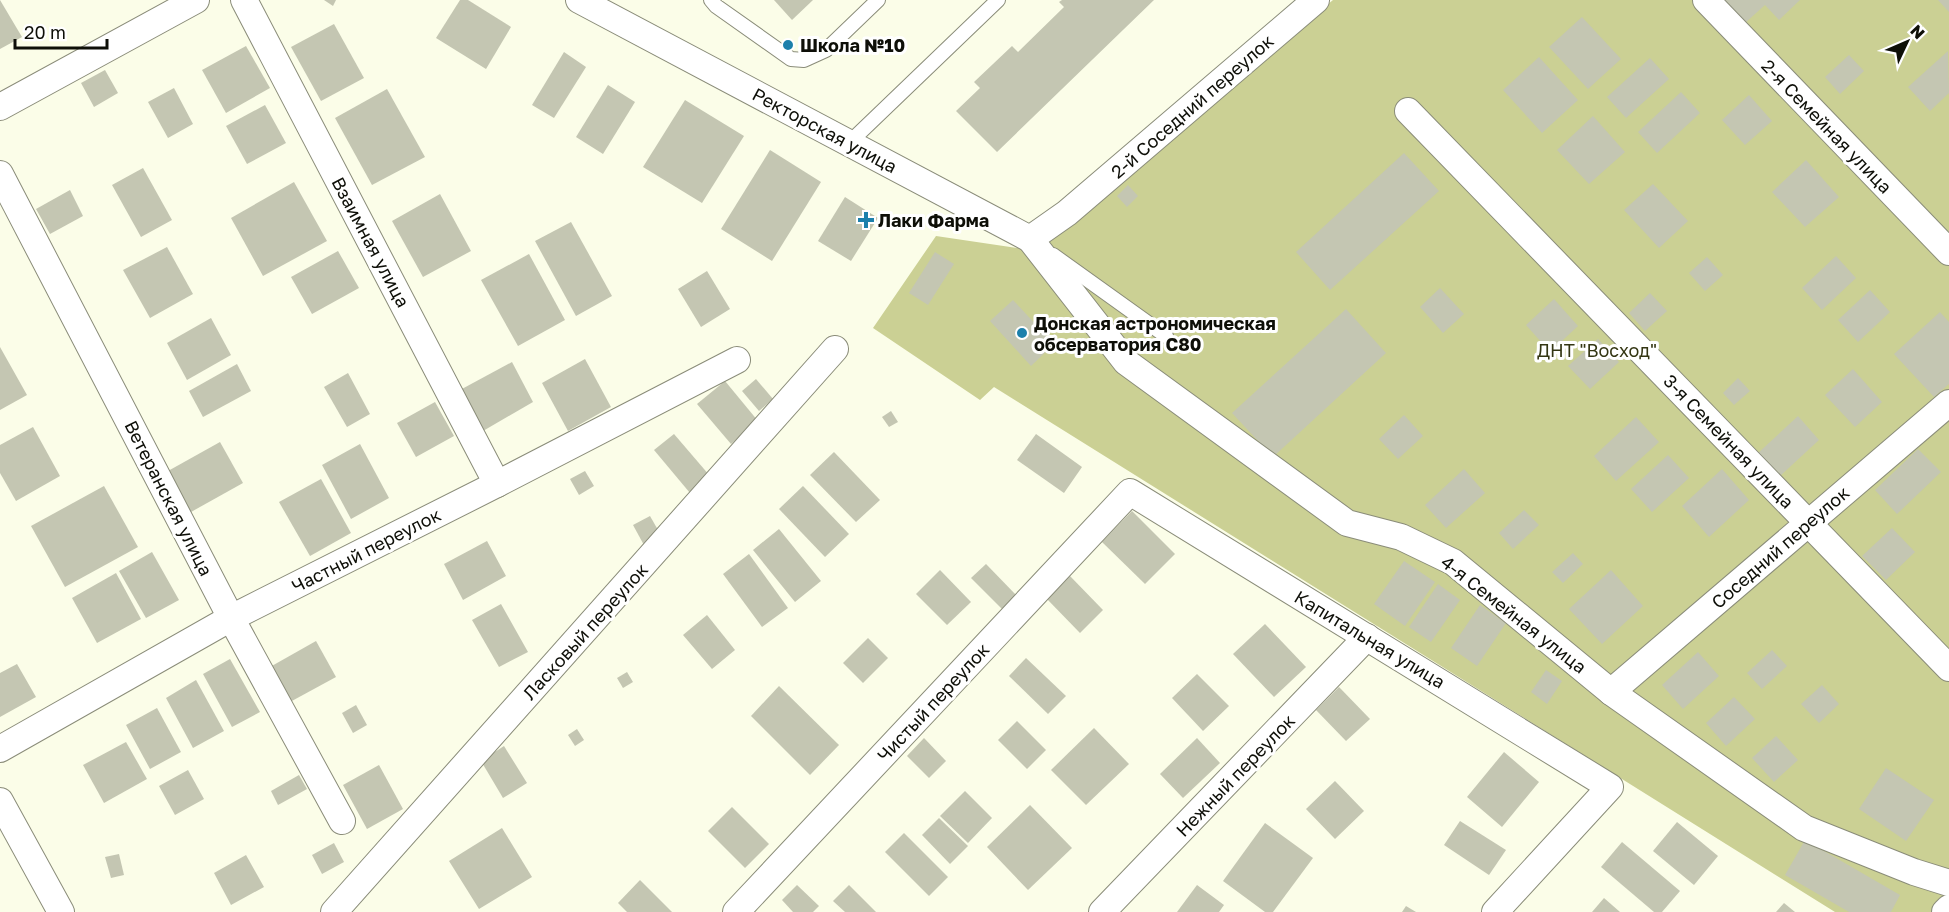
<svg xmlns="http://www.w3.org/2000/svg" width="1949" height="912" font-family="'Golos Text',sans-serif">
  <rect width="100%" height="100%" fill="#fbfde8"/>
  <polygon fill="#cbd094" points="1333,0 1949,0 1949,912 1835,912 994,387 980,400 873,328 936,236 1017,248 1044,239"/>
  <g fill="#c4c6b2">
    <polygon points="0,0 22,37 0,49"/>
    <polygon points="324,0 336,0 333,6"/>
    <polygon points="460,0 468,0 511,27 486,69 436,38"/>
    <polygon points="774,0 813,0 792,20"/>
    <polygon points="1062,0 1154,0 997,152 956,111 980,88 974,82 1012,46 1018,52 1064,7 1059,2"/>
    <polygon points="1724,0 1800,0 1779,20 1765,5 1745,23"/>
    <polygon points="1938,0 1949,0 1949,12"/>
    <polygon points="1582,17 1621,59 1588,89 1549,47"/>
    <polygon points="334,24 364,78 321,101 291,47"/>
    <polygon points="246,46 270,88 226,113 202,70"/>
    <polygon points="1948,51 1949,93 1930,111 1908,87"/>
    <polygon points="564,52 586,67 554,118 532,105"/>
    <polygon points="1849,55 1864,71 1840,94 1825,77"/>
    <polygon points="1539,57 1578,100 1542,133 1503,90"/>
    <polygon points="1650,58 1669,79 1626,118 1607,97"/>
    <polygon points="105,70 118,93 94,107 81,83"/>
    <polygon points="608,85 635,102 603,154 576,137"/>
    <polygon points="174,88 193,124 168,138 148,102"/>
    <polygon points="387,89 425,157 372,185 335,118"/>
    <polygon points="1681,92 1700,113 1657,153 1638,132"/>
    <polygon points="1749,95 1772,121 1745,145 1722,120"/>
    <polygon points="685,100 744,136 702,203 643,167"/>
    <polygon points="265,105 286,143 247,164 226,126"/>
    <polygon points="1593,116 1625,152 1589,184 1557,150"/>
    <polygon points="770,150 821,182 772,261 721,229"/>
    <polygon points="1404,153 1439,191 1330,290 1296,252"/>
    <polygon points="1806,160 1839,197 1805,227 1772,192"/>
    <polygon points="143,168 172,220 141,237 112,185"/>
    <polygon points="294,182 327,241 263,276 231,218"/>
    <polygon points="1653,184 1688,221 1659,248 1624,210"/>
    <polygon points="1128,185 1138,196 1127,207 1117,196"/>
    <polygon points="70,190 83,216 50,234 36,209"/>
    <polygon points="440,194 471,251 423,277 392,221"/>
    <polygon points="845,197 878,218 851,261 818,241"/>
    <polygon points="571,222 612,296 576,316 535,241"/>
    <polygon points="167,247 193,294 150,318 123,270"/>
    <polygon points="338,251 359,288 312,314 291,277"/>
    <polygon points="935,252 954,264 928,305 909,293"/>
    <polygon points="529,254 565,320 518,346 481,280"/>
    <polygon points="1836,256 1856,278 1822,310 1802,288"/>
    <polygon points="1707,257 1723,275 1705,291 1689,273"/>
    <polygon points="707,271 730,309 701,327 678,289"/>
    <polygon points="1440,288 1464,314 1443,333 1420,307"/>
    <polygon points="1870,290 1890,312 1858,342 1838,320"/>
    <polygon points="1650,293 1667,311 1645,331 1629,313"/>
    <polygon points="1554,299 1578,326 1550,352 1526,325"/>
    <polygon points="1013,300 1054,344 1031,366 990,321"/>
    <polygon points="1346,309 1386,353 1273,457 1232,413"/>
    <polygon points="1940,312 1949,322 1949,384 1934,397 1894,354"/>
    <polygon points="211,318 231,355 187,380 167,343"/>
    <polygon points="1598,339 1619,362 1590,389 1568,366"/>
    <polygon points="0,347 27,395 0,410"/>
    <polygon points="585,359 611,407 568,431 542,383"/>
    <polygon points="512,362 533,402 483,431 460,390"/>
    <polygon points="237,364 251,391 203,417 189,391"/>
    <polygon points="1853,369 1882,402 1855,427 1825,395"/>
    <polygon points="348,373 370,414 347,427 324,387"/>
    <polygon points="1738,378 1750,391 1734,405 1723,393"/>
    <polygon points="756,379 773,399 759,411 742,391"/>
    <polygon points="725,381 758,421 731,444 697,404"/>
    <polygon points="435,402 454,436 416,457 397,423"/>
    <polygon points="891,411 898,422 889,427 882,417"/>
    <polygon points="1404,415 1423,436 1398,459 1379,439"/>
    <polygon points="1798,416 1819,440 1779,477 1757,454"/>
    <polygon points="1636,417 1659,442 1616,481 1594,456"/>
    <polygon points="33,427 60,476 16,501 0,473 0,445"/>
    <polygon points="674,434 710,476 690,493 654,450"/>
    <polygon points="1036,434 1082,467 1064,493 1017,460"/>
    <polygon points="220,442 243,483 191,512 168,471"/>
    <polygon points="360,444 389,498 351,519 322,465"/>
    <polygon points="1918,449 1941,472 1897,514 1875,490"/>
    <polygon points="834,452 880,500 856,522 810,475"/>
    <polygon points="1668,455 1689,478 1652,512 1631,489"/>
    <polygon points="1464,469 1485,493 1446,528 1425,505"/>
    <polygon points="1722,469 1749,500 1709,537 1682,506"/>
    <polygon points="585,471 594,486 579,495 570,479"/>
    <polygon points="321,479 351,533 310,556 279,502"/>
    <polygon points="104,486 138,547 65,587 31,526"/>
    <polygon points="803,486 849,534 825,557 779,509"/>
    <polygon points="1524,510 1539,525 1513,549 1499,533"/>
    <polygon points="1132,511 1175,554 1145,584 1102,542"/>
    <polygon points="650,516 662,537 645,547 633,525"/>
    <polygon points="1892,528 1915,552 1886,580 1862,556"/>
    <polygon points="779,529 821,581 795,602 753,550"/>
    <polygon points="487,541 506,576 463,600 444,564"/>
    <polygon points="152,552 179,600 146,618 119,571"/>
    <polygon points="1573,553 1583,564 1563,583 1552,572"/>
    <polygon points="749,554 788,608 762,627 723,574"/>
    <polygon points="1404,561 1435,582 1405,626 1374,604"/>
    <polygon points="986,564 1018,597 1004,611 971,578"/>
    <polygon points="940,570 971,602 947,625 916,594"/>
    <polygon points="1611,570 1643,606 1602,644 1569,609"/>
    <polygon points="116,573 141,619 97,643 72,598"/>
    <polygon points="1069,575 1103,610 1080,633 1046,598"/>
    <polygon points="1438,584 1460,600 1431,642 1409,627"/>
    <polygon points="501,604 528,652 499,667 472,620"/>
    <polygon points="1480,605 1506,623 1477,666 1451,648"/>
    <polygon points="707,615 735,650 712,669 683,635"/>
    <polygon points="1265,624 1306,667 1274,697 1233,654"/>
    <polygon points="868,638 888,658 863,683 843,663"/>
    <polygon points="316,641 336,677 290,702 270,667"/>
    <polygon points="1772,650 1787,666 1762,689 1747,673"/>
    <polygon points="1698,652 1719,676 1683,709 1662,685"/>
    <polygon points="1026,658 1066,696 1048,714 1009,676"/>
    <polygon points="230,659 260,712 232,727 203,674"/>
    <polygon points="17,664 36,697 0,717 0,673"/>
    <polygon points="1546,670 1562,681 1547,704 1531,692"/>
    <polygon points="627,672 633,682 623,688 617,678"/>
    <polygon points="1197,674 1229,706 1203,731 1172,698"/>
    <polygon points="196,680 224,731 193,748 166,698"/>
    <polygon points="1822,685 1839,704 1819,723 1801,704"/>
    <polygon points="779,686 839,745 810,775 751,716"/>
    <polygon points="1339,687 1370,719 1346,741 1316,710"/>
    <polygon points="1734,697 1755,719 1726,746 1706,723"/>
    <polygon points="356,705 367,725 353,733 342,713"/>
    <polygon points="157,708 181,752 150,769 126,725"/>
    <polygon points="1017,721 1046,750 1027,769 998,740"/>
    <polygon points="1094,728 1129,764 1086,805 1051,770"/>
    <polygon points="577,729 584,740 575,746 568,735"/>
    <polygon points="1776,736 1798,760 1774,782 1752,758"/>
    <polygon points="924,738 946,761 929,778 907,756"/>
    <polygon points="1197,738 1220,763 1183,798 1160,774"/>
    <polygon points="126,742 147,779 104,803 83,765"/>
    <polygon points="504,746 527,783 503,798 481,761"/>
    <polygon points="1504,752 1539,782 1502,827 1467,797"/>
    <polygon points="379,765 403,809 367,829 343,785"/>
    <polygon points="1886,768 1934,800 1906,841 1859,809"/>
    <polygon points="188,770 204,799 175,815 159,786"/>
    <polygon points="299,775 307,789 278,805 271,791"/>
    <polygon points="1335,781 1364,811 1335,839 1306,809"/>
    <polygon points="965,791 992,818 968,843 940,816"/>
    <polygon points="1030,805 1072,848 1028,890 987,847"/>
    <polygon points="732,807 769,844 745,868 708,831"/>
    <polygon points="939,818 968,846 950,864 922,835"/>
    <polygon points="1460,821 1506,850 1489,875 1444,845"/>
    <polygon points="1677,822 1718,856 1694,885 1653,851"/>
    <polygon points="1265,823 1313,858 1273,912 1265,912 1223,881"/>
    <polygon points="502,828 532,877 479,909 449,861"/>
    <polygon points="904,833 948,877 929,896 885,852"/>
    <polygon points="1805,840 1900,895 1891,912 1849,912 1785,875"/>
    <polygon points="1622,842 1680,891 1662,912 1654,912 1601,867"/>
    <polygon points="334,843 344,862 322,874 312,855"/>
    <polygon points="119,854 124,875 111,878 105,857"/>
    <polygon points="246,855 264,887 231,905 214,873"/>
    <polygon points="640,880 672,912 627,912 618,903"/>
    <polygon points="797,885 819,906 813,912 793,912 782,900"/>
    <polygon points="849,885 876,912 845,912 833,901"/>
    <polygon points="1197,885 1224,905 1219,912 1177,912"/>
    <polygon points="1604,898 1620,912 1592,912"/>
    <polygon points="1784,903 1795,912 1776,912"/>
    <polygon points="1406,906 1416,912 1402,912"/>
  </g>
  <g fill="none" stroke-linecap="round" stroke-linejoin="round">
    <g stroke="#8a8c79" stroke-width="16">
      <g id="lane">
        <polyline points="711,0 716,6 791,59 804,60 826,50 878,0"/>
        <polyline points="849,143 998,0"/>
        <polyline points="1053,255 1166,336"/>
      </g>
    </g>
    <g stroke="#8a8c79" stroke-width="28">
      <g id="street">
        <polyline points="244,0 497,484"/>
        <polyline points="579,0 1030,239 1067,213 1316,0"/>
        <polyline points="1706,0 1949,252"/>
        <polyline points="0,107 196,0"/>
        <polyline points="1408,111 1949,668"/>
        <polyline points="0,174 231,618 342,821"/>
        <polyline points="1030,239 1126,362 1347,523 1401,537 1453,562 1611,692 1804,828 1914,872 1949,883"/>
        <polyline points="1611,692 1949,403"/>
        <polyline points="0,749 231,618 497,484 737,360"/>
        <polyline points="0,801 61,912"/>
        <polyline points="334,912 835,349"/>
        <polyline points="736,912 1130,492 1610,787 1495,912"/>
        <polyline points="1102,912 1367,637"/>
        <polyline points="1945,912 1949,908"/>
      </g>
    </g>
    <use href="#lane" stroke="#fff" stroke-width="14"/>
    <use href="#street" stroke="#fff" stroke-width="26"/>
  </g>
  <g fill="#1c80ab" stroke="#fff" stroke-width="2">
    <circle cx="788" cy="45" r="6"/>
    <path d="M863 211h6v6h6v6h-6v6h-6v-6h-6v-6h6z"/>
    <circle cx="1022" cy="333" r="6"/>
  </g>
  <g text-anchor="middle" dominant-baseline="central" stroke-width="6" stroke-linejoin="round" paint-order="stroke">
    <g font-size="18" font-weight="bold" fill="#0e0f08" stroke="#fff" text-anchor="start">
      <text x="800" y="45">Школа №10</text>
      <text x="878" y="220">Лаки Фарма</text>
      <text x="1034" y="323">Донская астрономическая<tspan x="1034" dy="21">обсерватория C80</tspan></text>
    </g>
    <g font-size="18" fill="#0e0f08" stroke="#fff">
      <text transform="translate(1192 106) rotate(-41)">2-й Соседний переулок</text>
      <text transform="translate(1827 126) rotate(46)">2-я Семейная улица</text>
      <text transform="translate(825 130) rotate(28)">Ректорская улица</text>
      <text transform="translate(371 242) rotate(62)">Взаимная улица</text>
      <text transform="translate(1729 441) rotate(46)">3-я Семейная улица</text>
      <text transform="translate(169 498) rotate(63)">Ветеранская улица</text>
      <text transform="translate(1780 547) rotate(-41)">Соседний переулок</text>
      <text transform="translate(366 550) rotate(-27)">Частный переулок</text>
      <text transform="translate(1514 614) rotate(38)">4-я Семейная улица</text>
      <text transform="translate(585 631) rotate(-48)">Ласковый переулок</text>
      <text transform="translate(1370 639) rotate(31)">Капитальная улица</text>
      <text transform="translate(933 702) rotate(-47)">Чистый переулок</text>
      <text transform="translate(1235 775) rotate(-46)">Нежный переулок</text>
    </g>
    <g font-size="18" fill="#343613" stroke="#fff">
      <text x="1597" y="350">ДНТ "Восход"</text>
    </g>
  </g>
  <g transform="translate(1907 42) rotate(46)" stroke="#ffffff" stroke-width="4.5" paint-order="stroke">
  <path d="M0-4.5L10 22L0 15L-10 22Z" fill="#0e0f08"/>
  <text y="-9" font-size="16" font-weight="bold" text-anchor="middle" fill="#0e0f08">N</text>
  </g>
  <path d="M15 39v9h92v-9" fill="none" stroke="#0e0f08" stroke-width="3"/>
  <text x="24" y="39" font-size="18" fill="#0e0f08" stroke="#ffffff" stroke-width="4.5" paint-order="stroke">20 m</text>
</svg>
